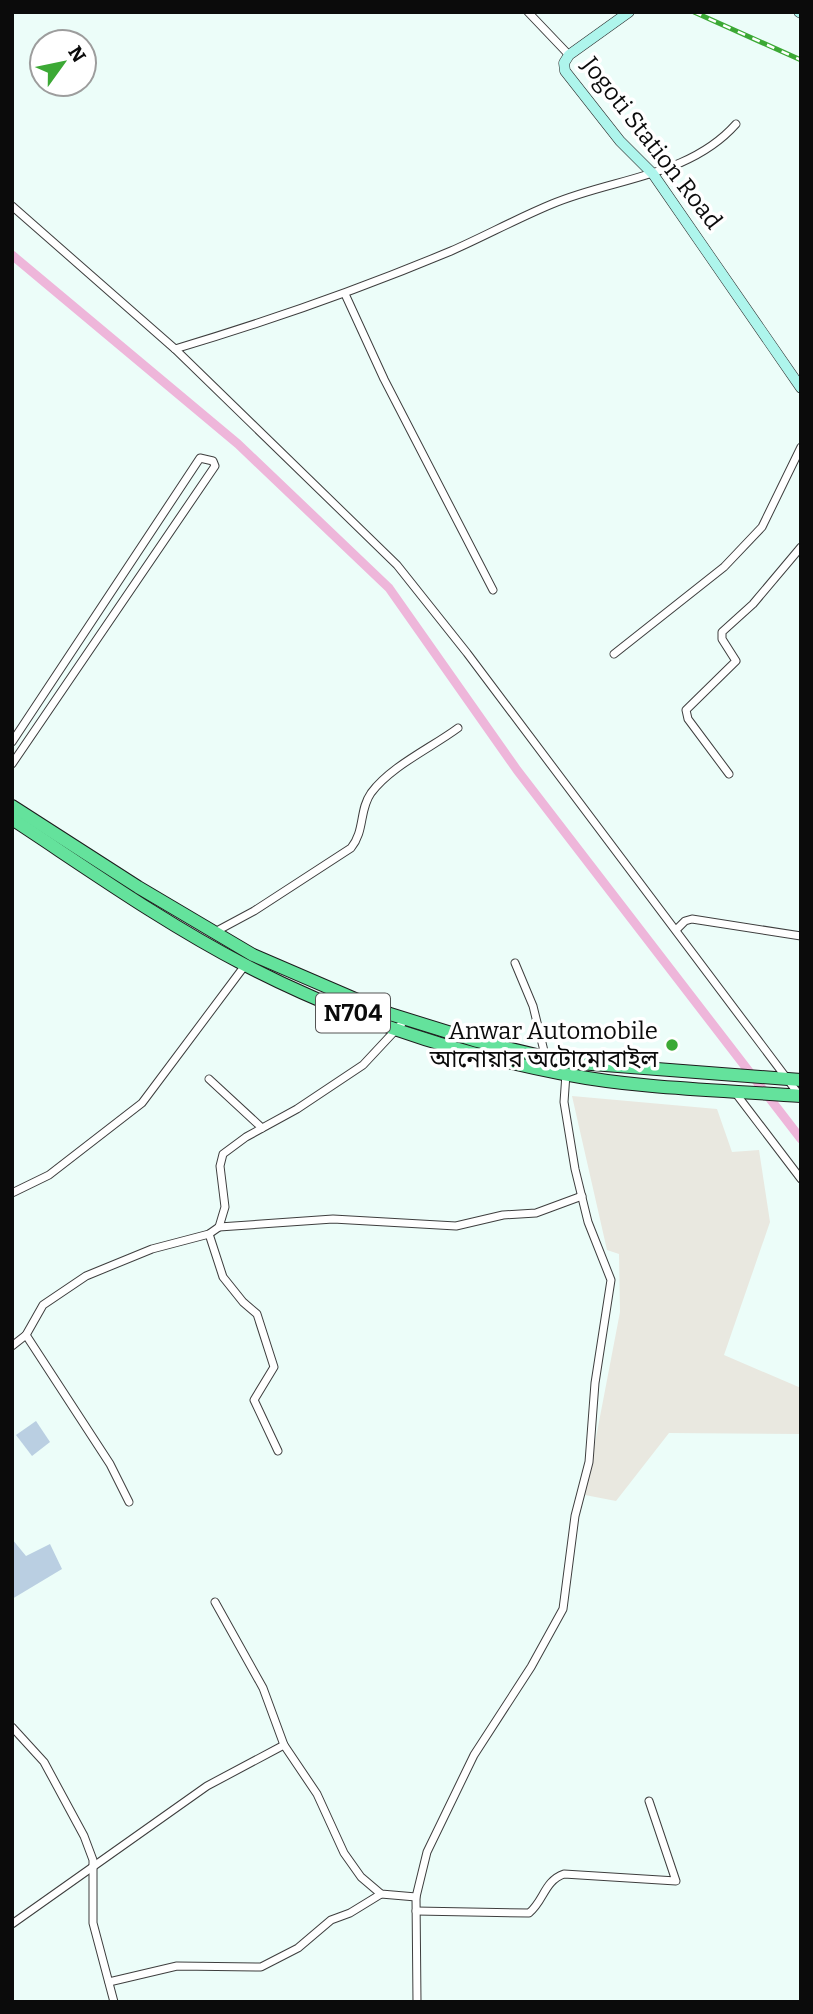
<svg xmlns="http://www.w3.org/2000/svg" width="813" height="2014" font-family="Bitter,'Noto Sans Bengali',serif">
  <rect width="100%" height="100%" fill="#ecfdf9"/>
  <polygon fill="#e9e8e0" points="572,1096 717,1109 732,1152 759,1150 770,1222 724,1355 801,1388 801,1434 669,1433 616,1501 585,1495 620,1312 619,1254 607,1250"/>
  <g fill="#bacfe2">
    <polygon points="36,1421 50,1442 32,1456 16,1435"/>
    <polygon points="12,1539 26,1556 50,1544 62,1569 12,1599"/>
  </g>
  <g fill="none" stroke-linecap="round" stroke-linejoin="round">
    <polyline stroke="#eeb6da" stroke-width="9" points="12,255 238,444 389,588 517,770 801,1139"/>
    <g stroke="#3e3e3e" stroke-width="9">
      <g id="street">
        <polyline points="528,12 569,55"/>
        <polyline points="12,206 175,349 397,565 467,653 800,1096"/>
        <polyline points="345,294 384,379 493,590"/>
        <path d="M175 349C269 321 360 289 451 251 485 236 518 218 552 204 613 178 689 177 736 124"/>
        <polyline points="614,654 724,567 762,527 801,447"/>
        <polyline points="12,742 200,458 213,461 215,466 12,764"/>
        <polyline points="729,774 688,719 686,710 736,661 722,639 722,632 753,604 801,547"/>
        <polyline points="676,930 685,921 692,919 801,936"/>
        <path d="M213 933 254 911 351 848C365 831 359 810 371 793 391 766 431 748 458 728"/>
        <polyline points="515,963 533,1006 545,1055"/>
        <polyline points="209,1079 262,1128"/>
        <polyline points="734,1091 801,1179"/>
        <polyline points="12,1193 49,1175 142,1103 246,964"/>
        <polyline points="219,1227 333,1219 456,1226 503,1215 536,1213 582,1196"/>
        <polyline points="209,1234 223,1277 243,1302 257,1314 274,1367 254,1400 278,1451"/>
        <polyline points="26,1335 110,1464 129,1502"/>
        <polyline points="12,1346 26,1335 43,1305 86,1276 152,1249 209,1234 219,1227 225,1207 220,1166 223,1154 246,1137 297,1109 363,1065 406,1019"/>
        <polyline points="215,1602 263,1688 284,1745 317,1794 344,1853 361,1877 381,1894 416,1897"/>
        <polyline points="12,1727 44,1762 84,1836 93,1860 93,1923 114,2002"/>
        <path d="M416 1911 529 1913C544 1901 544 1881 564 1874L676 1881 649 1801"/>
        <polyline points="12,1924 207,1786 284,1745"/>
        <polyline points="109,1982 177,1966 261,1967 298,1948 331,1920 350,1913 381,1894"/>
        <polyline points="417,2002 416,1897 427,1852 474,1755 531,1667 563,1609 575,1516 589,1462 595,1383 611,1280 588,1222 575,1169 564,1102 566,1074"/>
      </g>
    </g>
    <g stroke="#2d2d2d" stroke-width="11">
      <g id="secondary">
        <polyline points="629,12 569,55 564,63 565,71 620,141 653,174 801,388"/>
        <polyline points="799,12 801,13"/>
      </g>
    </g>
    <g stroke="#1c1c1c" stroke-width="14">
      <g id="highway">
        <polyline points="12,806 138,887 253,955 390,1014 477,1041 566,1062 801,1080"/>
        <path d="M12 819C88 869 164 923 245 965 345 1017 454 1053 564 1074 641 1089 722 1090 801 1096"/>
      </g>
    </g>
    <use href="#street" stroke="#fff" stroke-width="7"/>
    <use href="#secondary" stroke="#aef5ec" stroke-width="10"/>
    <use href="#highway" stroke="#64e29c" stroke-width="12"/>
    <g stroke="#3ca935" stroke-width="5">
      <polyline id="rail" points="694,12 801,60"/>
    </g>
    <use href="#rail" stroke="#fff" stroke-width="2.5" stroke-dasharray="8" stroke-linecap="butt"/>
  </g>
  <circle fill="#3ca935" stroke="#fff" stroke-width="2.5" cx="672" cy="1045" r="7"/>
  <g text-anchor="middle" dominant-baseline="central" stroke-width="7" stroke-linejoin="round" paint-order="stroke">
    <rect fill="#fff" stroke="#545454" stroke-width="2" x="316" y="993.5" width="74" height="39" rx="5"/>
    <g font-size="23" font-weight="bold" fill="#0b0b0b">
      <text x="353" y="1013">N704</text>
    </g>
    <g font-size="24" fill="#0b0b0b" stroke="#fff">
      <text transform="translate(652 143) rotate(52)">Jogoti Station Road</text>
    </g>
    <g font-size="24" fill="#0b0b0b" stroke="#fff" text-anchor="end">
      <text x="658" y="1031">Anwar Automobile<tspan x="658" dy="28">আনোয়ার অটোমোবাইল</tspan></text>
    </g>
  </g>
  <rect width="813" height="2014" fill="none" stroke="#0b0b0b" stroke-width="28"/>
  <g transform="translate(63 63) rotate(57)"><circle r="33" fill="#ffffff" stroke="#9d9d9d" stroke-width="2"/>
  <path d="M0-5L12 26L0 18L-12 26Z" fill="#3ca935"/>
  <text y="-10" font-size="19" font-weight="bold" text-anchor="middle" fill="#0b0b0b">N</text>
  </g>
</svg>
